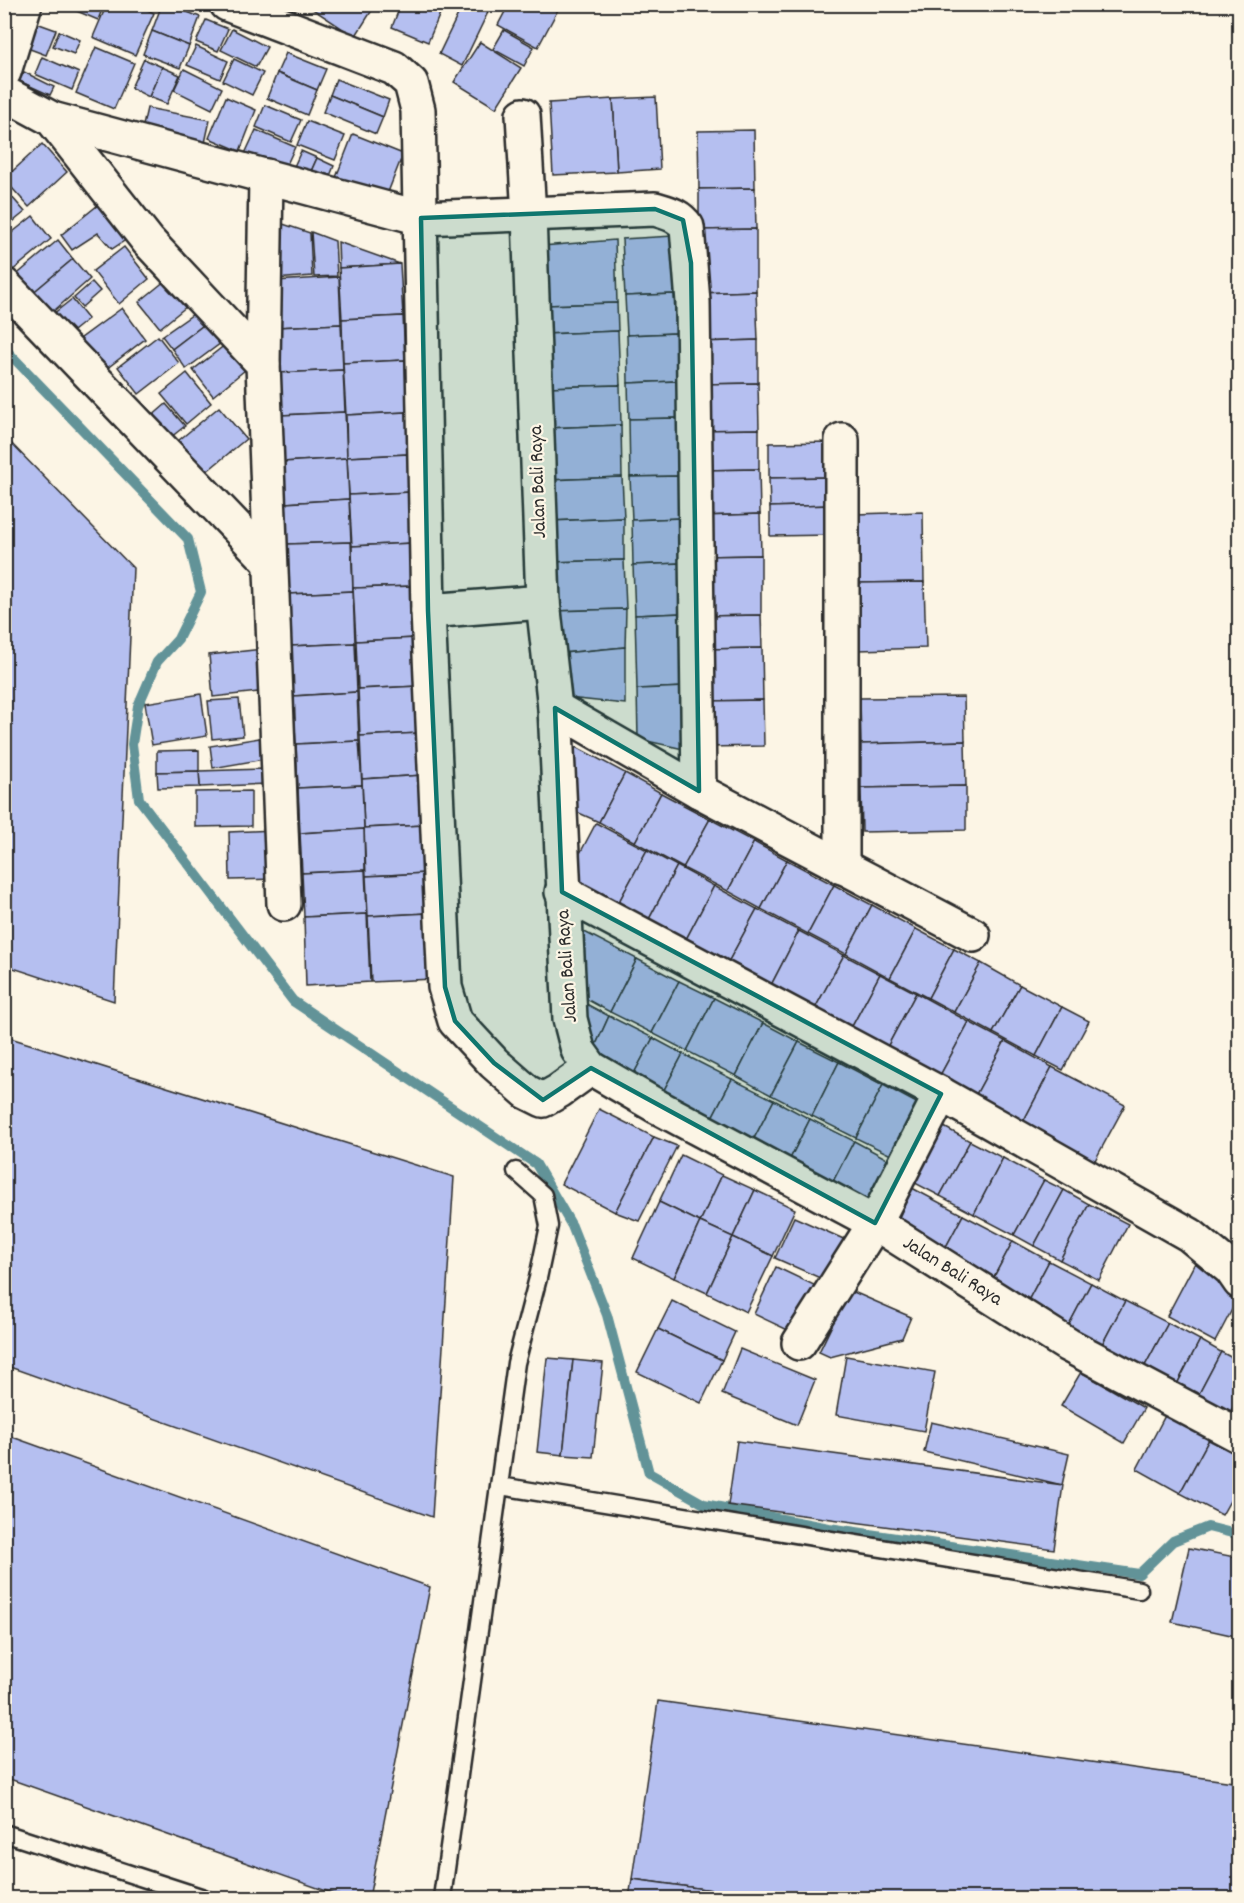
<svg xmlns="http://www.w3.org/2000/svg" width="1244" height="1903" font-family="Dekko,sans-serif">
  <rect width="100%" height="100%" fill="#fcf5e5"/>
  <filter id="ink" filterUnits="userSpaceOnUse"><feTurbulence type="fractalNoise" baseFrequency=".0167" numOctaves="2"/><feDisplacementMap in="SourceGraphic" scale="12" xChannelSelector="R" yChannelSelector="G"/><feConvolveMatrix kernelMatrix="1 2 1 2 8 2 1 2 1" color-interpolation-filters="sRGB"/></filter>
  <g filter="url(#ink)">
    <g fill="none" stroke-linecap="round" stroke-linejoin="round">
      <polyline stroke="#629398" stroke-width="10" points="4,348 188,539 201,592 178,639 157,662 138,706 132,744 139,799 293,1001 536,1164 572,1226 607,1315 649,1473 704,1504 829,1528 1139,1574 1173,1541 1208,1527 1240,1535"/>
    </g>
    <g fill="#b5bff0" stroke="#2b2b2b" stroke-width="1.5">
      <polygon points="66,4 104,4 98,20 65,6"/>
      <polygon points="107,4 135,4 154,13 135,55 93,37"/>
      <polygon points="162,4 167,4 200,17 189,46 152,31"/>
      <polygon points="305,4 376,4 355,37"/>
      <polygon points="401,4 444,4 428,42 392,27"/>
      <polygon points="463,4 483,4 490,8 462,66 439,54"/>
      <polygon points="509,4 561,4 538,47 498,25"/>
      <polygon points="206,20 228,29 218,51 196,42"/>
      <polygon points="31,21 56,30 46,55 22,46"/>
      <polygon points="232,29 267,47 256,67 221,50"/>
      <polygon points="504,30 534,47 524,66 493,49"/>
      <polygon points="59,31 80,40 74,54 53,46"/>
      <polygon points="152,31 189,46 180,68 143,54"/>
      <polygon points="480,42 521,68 496,108 454,82"/>
      <polygon points="196,46 228,61 220,79 187,65"/>
      <polygon points="96,47 134,63 114,109 76,93"/>
      <polygon points="286,53 326,69 317,90 277,73"/>
      <polygon points="42,57 79,73 72,90 35,74"/>
      <polygon points="144,59 162,67 149,97 131,88"/>
      <polygon points="234,59 263,73 252,95 223,81"/>
      <polygon points="162,67 180,75 167,104 149,97"/>
      <polygon points="184,69 222,88 212,109 174,90"/>
      <polygon points="24,72 54,87 50,95 19,81"/>
      <polygon points="277,73 317,90 307,115 267,98"/>
      <polygon points="336,79 389,100 383,117 330,95"/>
      <polygon points="330,95 383,117 376,134 323,112"/>
      <polygon points="226,97 256,110 240,151 209,138"/>
      <polygon points="656,97 660,169 617,172 613,99"/>
      <polygon points="613,99 617,172 553,175 549,103"/>
      <polygon points="265,105 301,120 291,142 256,127"/>
      <polygon points="147,108 210,120 205,143 142,130"/>
      <polygon points="307,121 345,136 335,160 297,145"/>
      <polygon points="256,130 295,147 282,175 243,158"/>
      <polygon points="754,130 755,188 699,189 698,131"/>
      <polygon points="353,134 403,154 383,205 333,185"/>
      <polygon points="42,144 67,172 29,207 4,179"/>
      <polygon points="301,151 317,158 308,178 292,171"/>
      <polygon points="317,158 334,166 326,186 308,178"/>
      <polygon points="4,188 25,212 4,229"/>
      <polygon points="755,188 756,229 699,230 699,189"/>
      <polygon points="103,201 133,235 112,249 98,233 72,250 61,235"/>
      <polygon points="33,216 51,239 12,271 4,261 4,239"/>
      <polygon points="271,220 310,233 312,276 275,279"/>
      <polygon points="756,229 756,291 700,293 699,230"/>
      <polygon points="311,232 335,241 337,276 314,277"/>
      <polygon points="673,236 674,294 625,296 622,239"/>
      <polygon points="58,240 73,259 30,295 14,277"/>
      <polygon points="615,240 617,303 544,305 542,246"/>
      <polygon points="338,242 400,264 339,268"/>
      <polygon points="124,247 149,279 119,304 93,271"/>
      <polygon points="73,259 90,279 47,317 30,295"/>
      <polygon points="400,264 403,316 342,319 339,268"/>
      <polygon points="171,276 192,302 160,328 139,302"/>
      <polygon points="339,277 341,324 277,327 275,281"/>
      <polygon points="92,282 100,291 82,307 74,298"/>
      <polygon points="756,291 758,340 701,342 700,293"/>
      <polygon points="674,294 676,333 627,335 625,296"/>
      <polygon points="72,299 88,319 64,338 48,318"/>
      <polygon points="617,303 618,331 545,334 544,305"/>
      <polygon points="122,308 145,339 97,376 73,344"/>
      <polygon points="202,308 210,320 172,349 162,336"/>
      <polygon points="403,316 405,360 343,363 342,319"/>
      <polygon points="210,320 225,340 186,369 172,349"/>
      <polygon points="341,324 343,370 279,373 277,327"/>
      <polygon points="618,331 620,385 546,387 545,334"/>
      <polygon points="676,333 677,381 628,383 627,335"/>
      <polygon points="158,336 179,363 139,394 118,367"/>
      <polygon points="758,340 758,383 701,384 701,342"/>
      <polygon points="230,341 250,366 213,396 193,370"/>
      <polygon points="405,360 407,412 346,415 343,363"/>
      <polygon points="343,370 345,412 281,415 279,373"/>
      <polygon points="187,373 211,403 186,424 161,394"/>
      <polygon points="677,381 678,418 629,419 628,383"/>
      <polygon points="758,383 759,429 702,430 701,384"/>
      <polygon points="620,385 621,425 547,428 546,387"/>
      <polygon points="166,404 185,426 161,445 143,424"/>
      <polygon points="219,407 246,439 200,477 173,445"/>
      <polygon points="345,412 347,458 283,462 281,415"/>
      <polygon points="407,412 409,454 347,457 346,415"/>
      <polygon points="678,418 680,476 630,477 629,419"/>
      <polygon points="621,425 622,477 549,480 547,428"/>
      <polygon points="759,429 759,469 703,470 702,430"/>
      <polygon points="4,436 133,568 114,1001 4,965"/>
      <polygon points="830,442 831,477 769,478 769,443"/>
      <polygon points="409,454 411,492 349,495 347,457"/>
      <polygon points="347,458 349,499 285,503 283,462"/>
      <polygon points="759,469 760,514 704,516 703,470"/>
      <polygon points="680,476 681,518 632,520 630,477"/>
      <polygon points="622,477 624,518 550,521 549,480"/>
      <polygon points="831,477 832,505 770,507 769,478"/>
      <polygon points="411,492 413,543 352,546 349,495"/>
      <polygon points="349,499 351,542 287,544 285,503"/>
      <polygon points="832,505 832,535 770,536 770,507"/>
      <polygon points="923,512 924,582 858,583 856,514"/>
      <polygon points="760,514 761,555 704,556 704,516"/>
      <polygon points="624,518 624,560 551,562 550,521"/>
      <polygon points="681,518 682,563 633,565 632,520"/>
      <polygon points="351,542 353,591 289,594 287,544"/>
      <polygon points="413,543 415,586 353,588 352,546"/>
      <polygon points="761,555 761,615 705,616 704,556"/>
      <polygon points="624,560 626,609 553,611 551,562"/>
      <polygon points="682,563 683,613 635,615 633,565"/>
      <polygon points="924,582 926,648 859,650 858,583"/>
      <polygon points="415,586 417,638 356,641 353,588"/>
      <polygon points="353,591 355,643 291,646 289,594"/>
      <polygon points="626,609 625,647 563,653 553,611"/>
      <polygon points="683,613 686,687 637,689 635,615"/>
      <polygon points="761,615 762,648 706,649 705,616"/>
      <polygon points="417,638 419,686 358,689 356,641"/>
      <polygon points="355,643 357,692 293,696 291,646"/>
      <polygon points="625,647 625,704 568,698 563,653"/>
      <polygon points="762,648 763,700 706,701 706,649"/>
      <polygon points="263,649 267,691 213,697 209,655"/>
      <polygon points="419,686 421,733 360,736 358,689"/>
      <polygon points="686,687 688,750 638,739 637,689"/>
      <polygon points="357,692 359,741 296,744 293,696"/>
      <polygon points="201,694 207,736 152,745 145,703"/>
      <polygon points="964,697 965,741 861,744 860,698"/>
      <polygon points="239,699 243,736 212,739 208,701"/>
      <polygon points="763,700 764,746 707,747 706,701"/>
      <polygon points="421,733 424,775 362,779 360,736"/>
      <polygon points="272,736 276,757 213,768 210,746"/>
      <polygon points="359,741 362,785 298,788 296,744"/>
      <polygon points="565,741 625,773 599,822 570,809"/>
      <polygon points="965,741 966,786 861,788 861,744"/>
      <polygon points="199,750 199,771 157,772 157,751"/>
      <polygon points="265,769 266,784 200,787 199,771"/>
      <polygon points="199,771 200,787 158,788 157,772"/>
      <polygon points="625,773 661,793 635,842 599,822"/>
      <polygon points="424,775 426,825 364,828 362,779"/>
      <polygon points="362,785 364,829 300,833 298,788"/>
      <polygon points="966,786 966,830 862,832 861,788"/>
      <polygon points="251,791 251,826 195,827 195,792"/>
      <polygon points="661,793 710,819 683,868 635,842"/>
      <polygon points="710,819 754,842 728,891 683,868"/>
      <polygon points="596,823 647,850 615,909 565,882"/>
      <polygon points="426,825 428,873 366,876 364,828"/>
      <polygon points="364,829 365,870 302,873 300,833"/>
      <polygon points="274,830 276,879 230,880 229,832"/>
      <polygon points="754,842 787,860 761,909 728,891"/>
      <polygon points="647,850 677,866 646,925 615,909"/>
      <polygon points="787,860 834,885 808,934 761,909"/>
      <polygon points="677,866 714,886 683,945 646,925"/>
      <polygon points="365,870 367,914 304,917 302,873"/>
      <polygon points="428,873 429,913 368,916 366,876"/>
      <polygon points="834,885 872,905 846,954 808,934"/>
      <polygon points="714,886 757,909 725,968 683,945"/>
      <polygon points="872,905 916,929 890,978 846,954"/>
      <polygon points="757,909 799,931 768,991 725,968"/>
      <polygon points="429,913 433,979 371,982 368,916"/>
      <polygon points="367,914 370,982 306,986 304,917"/>
      <polygon points="567,923 637,959 610,1012 577,994"/>
      <polygon points="916,929 954,949 928,998 890,978"/>
      <polygon points="799,931 844,955 812,1014 768,991"/>
      <polygon points="954,949 981,963 954,1012 928,998"/>
      <polygon points="844,955 880,974 848,1034 812,1014"/>
      <polygon points="637,959 679,981 652,1033 610,1012"/>
      <polygon points="981,963 1020,985 993,1033 954,1012"/>
      <polygon points="880,974 916,993 884,1053 848,1034"/>
      <polygon points="679,981 714,998 687,1051 652,1033"/>
      <polygon points="1020,985 1062,1007 1036,1056 993,1033"/>
      <polygon points="916,993 969,1022 937,1081 884,1053"/>
      <polygon points="714,998 763,1023 736,1076 687,1051"/>
      <polygon points="577,999 609,1016 590,1058"/>
      <polygon points="1062,1007 1089,1021 1063,1070 1036,1056"/>
      <polygon points="609,1016 653,1038 631,1079 590,1058"/>
      <polygon points="969,1022 1005,1041 973,1100 937,1081"/>
      <polygon points="763,1023 799,1042 771,1095 736,1076"/>
      <polygon points="4,1036 454,1177 432,1517 4,1365"/>
      <polygon points="653,1038 683,1054 656,1105 631,1079"/>
      <polygon points="1005,1041 1052,1067 1021,1126 973,1100"/>
      <polygon points="799,1042 839,1062 812,1116 771,1095"/>
      <polygon points="683,1054 732,1079 705,1131 656,1105"/>
      <polygon points="839,1062 883,1085 856,1138 812,1116"/>
      <polygon points="1052,1067 1125,1105 1093,1164 1021,1126"/>
      <polygon points="732,1079 774,1100 747,1152 705,1131"/>
      <polygon points="883,1085 924,1107 897,1158 856,1138"/>
      <polygon points="774,1100 810,1119 784,1171 747,1152"/>
      <polygon points="599,1109 654,1137 615,1212 561,1184"/>
      <polygon points="810,1119 854,1141 827,1193 784,1171"/>
      <polygon points="944,1127 970,1141 940,1196 915,1183"/>
      <polygon points="654,1137 677,1146 639,1221 615,1212"/>
      <polygon points="854,1141 893,1162 865,1213 827,1193"/>
      <polygon points="970,1141 1003,1158 974,1214 940,1196"/>
      <polygon points="681,1155 722,1175 700,1222 659,1202"/>
      <polygon points="1003,1158 1044,1180 1014,1235 974,1214"/>
      <polygon points="722,1175 755,1190 733,1237 700,1222"/>
      <polygon points="1044,1180 1064,1190 1034,1246 1014,1235"/>
      <polygon points="912,1188 963,1215 940,1258 894,1229"/>
      <polygon points="755,1190 795,1209 773,1256 733,1237"/>
      <polygon points="1064,1190 1089,1204 1060,1260 1034,1246"/>
      <polygon points="659,1202 700,1222 674,1278 633,1258"/>
      <polygon points="1089,1204 1128,1224 1099,1280 1060,1260"/>
      <polygon points="963,1215 1013,1241 988,1288 940,1258"/>
      <polygon points="794,1217 848,1241 829,1282 775,1258"/>
      <polygon points="700,1222 733,1237 707,1293 674,1278"/>
      <polygon points="733,1237 773,1256 746,1312 707,1293"/>
      <polygon points="1013,1241 1049,1261 1021,1314 988,1288"/>
      <polygon points="1049,1261 1091,1283 1063,1336 1021,1314"/>
      <polygon points="1196,1261 1229,1278 1237,1300 1215,1342 1167,1316"/>
      <polygon points="776,1267 814,1285 792,1332 754,1314"/>
      <polygon points="1091,1283 1125,1301 1097,1354 1063,1336"/>
      <polygon points="849,1290 911,1317 902,1338 830,1357 819,1352"/>
      <polygon points="672,1301 735,1332 722,1360 658,1329"/>
      <polygon points="1125,1301 1168,1323 1139,1377 1097,1354"/>
      <polygon points="1168,1323 1200,1340 1172,1394 1139,1377"/>
      <polygon points="658,1329 722,1360 701,1403 637,1372"/>
      <polygon points="1200,1340 1221,1352 1193,1405 1172,1394"/>
      <polygon points="740,1349 815,1380 797,1425 722,1394"/>
      <polygon points="1221,1352 1240,1362 1240,1395 1225,1422 1193,1405"/>
      <polygon points="846,1356 935,1372 924,1431 836,1415"/>
      <polygon points="547,1358 573,1360 563,1455 537,1452"/>
      <polygon points="573,1360 603,1363 593,1457 563,1455"/>
      <polygon points="1081,1372 1144,1408 1124,1443 1061,1406"/>
      <polygon points="1240,1395 1240,1430 1225,1422"/>
      <polygon points="1169,1408 1213,1432 1180,1493 1137,1469"/>
      <polygon points="931,1422 1069,1454 1062,1485 924,1452"/>
      <polygon points="1213,1432 1240,1447 1240,1483 1222,1515 1180,1493"/>
      <polygon points="4,1434 430,1587 369,1898 346,1898 4,1777"/>
      <polygon points="737,1441 1063,1485 1054,1549 728,1505"/>
      <polygon points="1189,1548 1240,1558 1240,1637 1172,1622"/>
      <polygon points="658,1701 1240,1783 1240,1872 1236,1898 770,1898 632,1879"/>
      <polygon points="632,1879 770,1898 629,1898"/>
    </g>
    <g fill="none" stroke-linecap="round" stroke-linejoin="round">
      <g stroke="#2b2b2b" stroke-width="21">
        <g id="service">
          <polyline points="500,1486 1139,1590"/>
          <polyline points="4,1833 204,1898"/>
          <polyline points="442,1898 516,1363 538,1278 549,1226 543,1195 516,1171"/>
        </g>
      </g>
      <g stroke="#2b2b2b" stroke-width="38">
        <g id="minor">
          <polyline points="227,4 394,68 411,83 418,110 428,611 445,987 455,1021 494,1063 527,1092 543,1100 559,1091 591,1068"/>
          <polyline points="4,72 25,4"/>
          <path d="M4 93 52 119 421 218 655 209C668 213 679 215 687 227L693 302 699 791"/>
          <polyline points="523,115 529,215 543,602 555,708 570,1019 578,1050 591,1068 658,1107 875,1223 1068,1345 1240,1436"/>
          <polyline points="52,119 148,241 263,364 284,904"/>
          <polyline points="4,285 270,562"/>
          <polyline points="263,364 266,176"/>
          <polyline points="842,440 842,867"/>
          <polyline points="428,611 543,602"/>
          <polyline points="555,708 699,791 973,935"/>
          <polyline points="562,892 941,1094 1190,1235 1231,1269 1240,1282"/>
          <polyline points="799,1343 875,1223 941,1094"/>
        </g>
      </g>
      <use href="#service" stroke="#fcf5e5" stroke-width="16"/>
      <use href="#minor" stroke="#fcf5e5" stroke-width="33"/>
    </g>
  </g>
  <path fill="#0f766e" fill-opacity="0.2" stroke="#0f766e" stroke-width="4.5" stroke-linejoin="round" d="M655 209 683 220 691 263 699 791 555 708 562 892 941 1094 875 1223 591 1068 543 1100 494 1063 455 1021 445 987 428 611 421 218Z"/>
  <g text-anchor="middle" dominant-baseline="central" stroke-width="4.5" stroke-linejoin="round" paint-order="stroke">
    <g font-size="20" fill="#2b2b2b" stroke="#fcf5e5">
      <text transform="translate(539 482) rotate(-92)">Jalan Bali Raya</text>
      <text transform="translate(568 966) rotate(-94)">Jalan Bali Raya</text>
      <text transform="translate(952 1272) rotate(32)">Jalan Bali Raya</text>
    </g>
  </g>
  <rect width="1244" height="1903" fill="none" stroke="#fcf5e5" stroke-width="24"/>
  <rect x="12" y="12" width="1220" height="1879" fill="none" stroke="#2b2b2b" stroke-width="2" filter="url(#ink)"/>
</svg>
